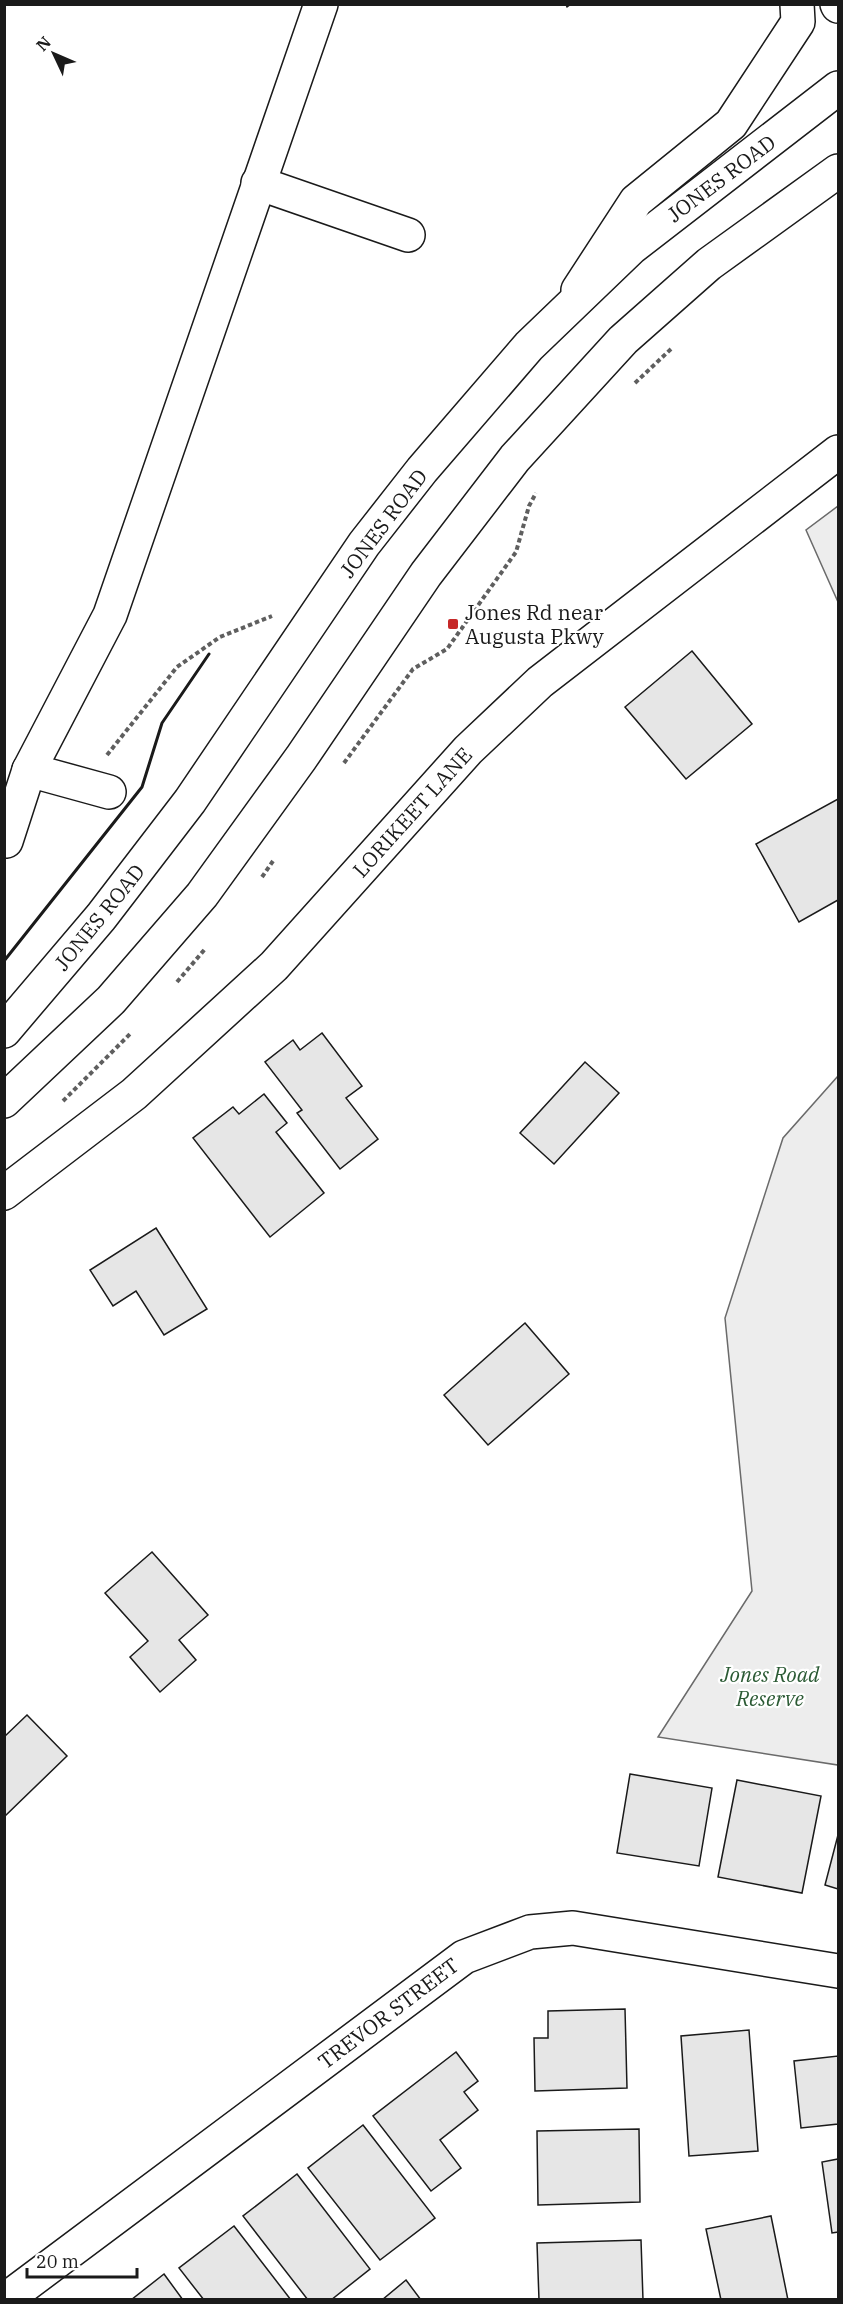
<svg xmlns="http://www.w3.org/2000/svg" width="843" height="2304" font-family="'IBM Plex Serif',serif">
  <rect width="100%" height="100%" fill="#fff"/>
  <g fill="#ededed" stroke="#6a6a6a" stroke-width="1.5">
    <polygon points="838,506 838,602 806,530"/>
    <polygon points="838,1076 838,1765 658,1737 752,1591 725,1318 783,1138"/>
  </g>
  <g fill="#e6e6e6" stroke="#1a1a1a" stroke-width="1.5">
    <polygon points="692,651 752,724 686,779 625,707"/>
    <polygon points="838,799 838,900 799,922 756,844"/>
    <polygon points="322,1033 362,1086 346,1098 378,1139 340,1169 297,1113 302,1110 265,1062 293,1040 300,1050"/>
    <polygon points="585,1062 619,1093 554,1164 520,1133"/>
    <polygon points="264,1094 287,1123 276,1132 324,1193 270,1237 193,1138 233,1107 239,1114"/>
    <polygon points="156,1228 207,1309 164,1335 136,1291 113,1306 90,1270"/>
    <polygon points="525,1323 569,1374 488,1445 444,1395"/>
    <polygon points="152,1552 208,1615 179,1640 196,1660 160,1692 130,1657 148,1641 105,1593"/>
    <polygon points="27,1715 67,1756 4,1817 4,1737"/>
    <polygon points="630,1774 712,1788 699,1866 617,1853"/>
    <polygon points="737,1780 821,1796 802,1893 718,1877"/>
    <polygon points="838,1835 838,1889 825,1885"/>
    <polygon points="625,2009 627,2088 535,2091 534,2038 548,2038 548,2011"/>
    <polygon points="749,2030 758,2151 689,2156 681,2036"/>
    <polygon points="456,2052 478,2081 464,2092 478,2110 440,2140 461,2168 431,2191 373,2116"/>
    <polygon points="838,2056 838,2124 801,2128 794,2061"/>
    <polygon points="363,2125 435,2218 380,2260 308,2168"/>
    <polygon points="639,2129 640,2202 538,2205 537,2131"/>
    <polygon points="838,2159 838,2232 832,2233 822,2162"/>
    <polygon points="297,2174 370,2269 331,2300 308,2300 243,2216"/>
    <polygon points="771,2216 788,2300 721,2300 706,2229"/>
    <polygon points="234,2226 291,2300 204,2300 179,2268"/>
    <polygon points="641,2240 643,2300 539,2300 537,2243"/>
    <polygon points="164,2274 183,2300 131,2300"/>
    <polygon points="406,2280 421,2300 382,2300"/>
  </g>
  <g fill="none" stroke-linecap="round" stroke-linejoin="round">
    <g stroke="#1a1a1a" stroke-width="36">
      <g id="street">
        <polyline points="258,183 408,235"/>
        <polyline points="29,770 109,792"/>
        <polyline points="6,841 29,770 110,615 321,4"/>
        <polyline points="4,1193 134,1094 274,966 468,750 540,682 838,452"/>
        <polyline points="5,2300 464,1957 530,1932 573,1928 838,1971"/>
      </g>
    </g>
    <g stroke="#1a1a1a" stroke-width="36">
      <g id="secondary">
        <polyline points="837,4 838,6"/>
        <polyline points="578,290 636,201 731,124 798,22 797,4"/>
      </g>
    </g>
    <g stroke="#1a1a1a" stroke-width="36">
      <g id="primary">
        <polyline points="4,1031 101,917 190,801 364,544 422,470 529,346 631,248 838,88"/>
        <polyline points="4,1101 111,1000 202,895 301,758 426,574 515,458 623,340 709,264 838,171"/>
      </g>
    </g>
    <g stroke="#5f5f5f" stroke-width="4" stroke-dasharray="4.5 3" stroke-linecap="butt">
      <polyline points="635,383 671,349"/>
      <polyline points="107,755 177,667 220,637 272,616"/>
      <polyline points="344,763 413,669 447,649 516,552 529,506 536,493"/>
      <polyline points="262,877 273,861"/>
      <polyline points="177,982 205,949"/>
      <polyline points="63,1101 130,1034"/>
    </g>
    <use href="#street" stroke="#fff" stroke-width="33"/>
    <use href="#secondary" stroke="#fff" stroke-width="33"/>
    <use href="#primary" stroke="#fff" stroke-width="33"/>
    <polyline stroke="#1a1a1a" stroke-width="1.5" stroke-dasharray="8 3" stroke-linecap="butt" points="566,4 567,7 571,4"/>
    <polyline stroke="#1a1a1a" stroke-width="3" points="4,961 142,787 162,723 209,654"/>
  </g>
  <rect fill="#c62828" stroke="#fff" stroke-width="2" x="447" y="618" width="12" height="12" rx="3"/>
  <g text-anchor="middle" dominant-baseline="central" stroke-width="4.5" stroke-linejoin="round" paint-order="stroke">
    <g font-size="21" fill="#1a1a1a" stroke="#fff">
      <text transform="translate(721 178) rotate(-37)">JONES ROAD</text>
      <text transform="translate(383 523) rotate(-53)">JONES ROAD</text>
      <text transform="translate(412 812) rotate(-48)">LORIKEET LANE</text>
      <text transform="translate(99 917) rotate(-51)">JONES ROAD</text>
      <text transform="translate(388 2013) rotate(-37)">TREVOR STREET</text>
    </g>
    <g font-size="21" fill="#1a1a1a" stroke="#fff" text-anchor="start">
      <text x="465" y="612">Jones Rd near<tspan x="465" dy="24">Augusta Pkwy</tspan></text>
    </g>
    <g font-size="21" font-style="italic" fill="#2b5a34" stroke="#fff">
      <text x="770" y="1674">Jones Road<tspan x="770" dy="24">Reserve</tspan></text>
    </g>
  </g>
  <rect width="843" height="2304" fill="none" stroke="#1a1a1a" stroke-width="12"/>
  <g transform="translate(54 54) rotate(314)" stroke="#ffffff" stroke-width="4.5" paint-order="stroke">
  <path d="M0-4.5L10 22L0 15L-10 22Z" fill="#1a1a1a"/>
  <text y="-9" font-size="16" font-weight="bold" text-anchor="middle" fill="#1a1a1a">N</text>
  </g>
  <path d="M27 2268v9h110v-9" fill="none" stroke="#1a1a1a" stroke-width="3"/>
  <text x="36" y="2268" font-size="18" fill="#1a1a1a" stroke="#ffffff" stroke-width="4.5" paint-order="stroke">20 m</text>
</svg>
